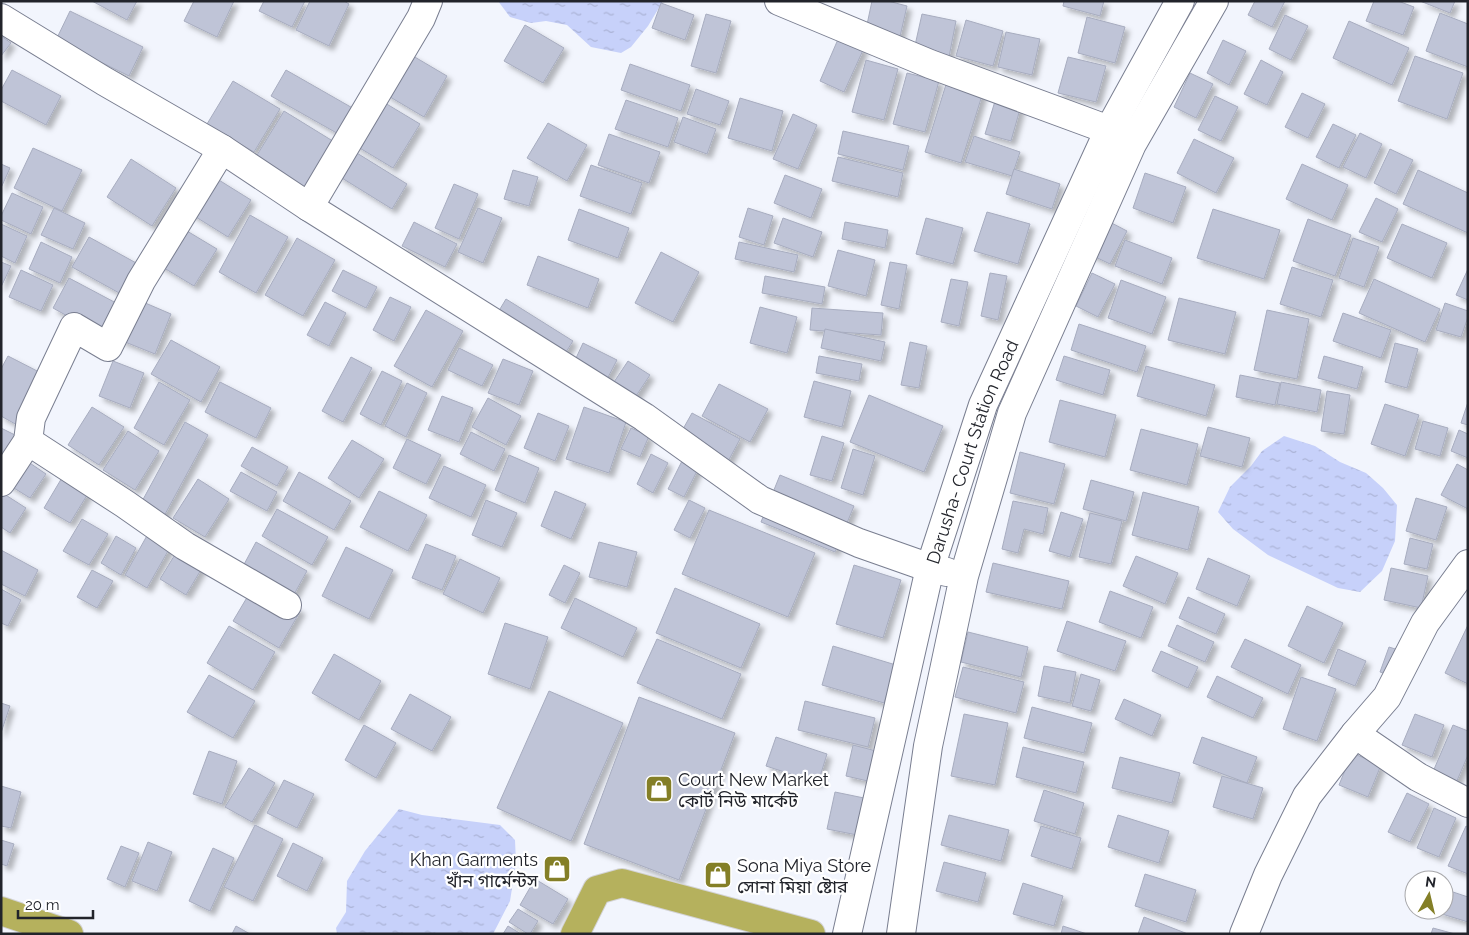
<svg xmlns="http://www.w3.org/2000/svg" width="1469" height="935" font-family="Raleway,'Noto Sans Bengali',sans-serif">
  <defs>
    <pattern id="water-ripples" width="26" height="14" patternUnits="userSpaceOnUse" patternTransform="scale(1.25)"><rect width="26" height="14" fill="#c7d1fa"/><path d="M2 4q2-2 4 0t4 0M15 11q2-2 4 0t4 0" fill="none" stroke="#abb3d6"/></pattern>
    <filter id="shadow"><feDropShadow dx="4.5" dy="4.5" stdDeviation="2.5" flood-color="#0004"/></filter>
  </defs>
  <rect width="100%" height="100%" fill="#f2f5fd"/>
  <g fill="url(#water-ripples)">
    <polygon points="498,1 663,1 648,26 631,47 621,53 591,47 567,25 546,21 531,23 510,17"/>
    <polygon points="1284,436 1315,446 1340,462 1366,473 1383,488 1397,505 1395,541 1382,571 1360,592 1338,588 1268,555 1233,529 1218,512 1230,487 1251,466 1262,451"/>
    <polygon points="399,809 422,815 500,825 515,840 516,863 510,901 493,934 337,934 336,928 346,912 347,881 365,851"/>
  </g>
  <g fill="#bfc4d7" stroke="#a7acbf" filter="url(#shadow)">
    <polygon points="92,1 137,1 127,20"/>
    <polygon points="194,1 234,1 217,37 184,21"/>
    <polygon points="264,1 305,1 292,27 259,11"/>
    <polygon points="310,1 344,1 349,4 329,46 296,30"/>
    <polygon points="872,1 888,1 907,6 899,41 865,34"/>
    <polygon points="1064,1 1104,1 1100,16 1063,6"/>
    <polygon points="1255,1 1285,1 1272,27 1248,15"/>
    <polygon points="1374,1 1398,1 1414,7 1403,35 1366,21"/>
    <polygon points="1420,1 1455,1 1450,13"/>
    <polygon points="661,3 694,15 685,40 652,28"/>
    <polygon points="70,11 143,47 129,76 56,40"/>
    <polygon points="1440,13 1468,24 1468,67 1426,51"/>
    <polygon points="706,14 731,21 716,73 691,66"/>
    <polygon points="922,14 956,21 949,57 914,50"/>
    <polygon points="1285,15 1308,26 1291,60 1269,49"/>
    <polygon points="1087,17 1125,27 1115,63 1078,53"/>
    <polygon points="966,20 1003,31 993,66 956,56"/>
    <polygon points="1349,21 1409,48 1392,85 1333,58"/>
    <polygon points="525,25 564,48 543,83 504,61"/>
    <polygon points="1006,32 1040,39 1032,75 998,67"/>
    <polygon points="1,36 11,43 1,56"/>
    <polygon points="839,37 864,48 844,92 820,81"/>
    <polygon points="1223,40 1246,51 1229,85 1207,73"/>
    <polygon points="408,53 447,76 424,117 385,94"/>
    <polygon points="1415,56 1463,73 1447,119 1398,101"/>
    <polygon points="1068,57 1106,66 1096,102 1058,93"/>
    <polygon points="866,60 898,69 884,120 852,112"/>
    <polygon points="1261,60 1283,72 1267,105 1244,94"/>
    <polygon points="630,64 690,85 681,111 621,90"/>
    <polygon points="12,70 61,96 46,125 1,101 1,90"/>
    <polygon points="286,70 356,110 342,136 271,96"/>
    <polygon points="907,73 939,81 925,132 893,124"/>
    <polygon points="1190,73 1213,84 1196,118 1174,107"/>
    <polygon points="948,78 984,89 961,163 925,152"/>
    <polygon points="233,81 280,109 254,152 207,124"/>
    <polygon points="999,88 1024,95 1011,141 985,134"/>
    <polygon points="696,89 729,101 720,125 687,114"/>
    <polygon points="1302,93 1325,104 1308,138 1285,127"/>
    <polygon points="1215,96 1238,107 1221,141 1198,130"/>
    <polygon points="740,98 783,111 772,151 728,138"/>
    <polygon points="380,100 420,124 393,168 353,144"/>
    <polygon points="626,100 678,118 668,147 615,129"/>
    <polygon points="284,111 336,143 306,192 254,160"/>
    <polygon points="793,114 817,125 798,169 773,159"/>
    <polygon points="683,117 716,129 707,154 674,142"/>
    <polygon points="548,123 587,145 567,181 527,158"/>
    <polygon points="1333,124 1356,135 1339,168 1316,157"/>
    <polygon points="843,131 909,146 903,170 838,154"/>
    <polygon points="1360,133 1382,144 1366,178 1343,167"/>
    <polygon points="609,134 660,152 649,183 598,165"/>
    <polygon points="974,136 1020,152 1012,176 965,162"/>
    <polygon points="1194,139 1234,158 1216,193 1177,173"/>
    <polygon points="33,148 82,170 62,211 14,188"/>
    <polygon points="1390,149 1413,160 1396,194 1374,183"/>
    <polygon points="352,150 407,184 392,209 337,175"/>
    <polygon points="838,157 903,173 898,197 832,181"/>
    <polygon points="131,159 176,188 152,226 107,197"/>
    <polygon points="1,164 10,168 1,188"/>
    <polygon points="1302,164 1348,185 1332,220 1286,199"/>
    <polygon points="591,165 642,183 631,214 580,196"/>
    <polygon points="1014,169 1060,184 1052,209 1006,194"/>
    <polygon points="513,170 538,177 529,206 504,199"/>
    <polygon points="1418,170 1468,193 1468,233 1403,204"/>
    <polygon points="206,172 251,200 228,237 183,209"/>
    <polygon points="1145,173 1186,187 1173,223 1133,208"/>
    <polygon points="785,175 822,189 811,218 774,203"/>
    <polygon points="454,184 478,194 459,239 435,228"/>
    <polygon points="12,193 43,207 31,234 1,220 1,216"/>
    <polygon points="1376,198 1398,209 1382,242 1359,232"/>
    <polygon points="54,208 85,223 73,249 41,235"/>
    <polygon points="478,208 502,218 483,263 458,252"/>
    <polygon points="748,208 773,216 764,245 739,237"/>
    <polygon points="579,209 629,228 618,258 568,240"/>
    <polygon points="1213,209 1280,230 1264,279 1197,258"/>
    <polygon points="987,212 1030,224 1018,264 974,251"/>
    <polygon points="250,215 288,237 256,293 219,272"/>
    <polygon points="783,218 822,232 813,257 774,243"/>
    <polygon points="926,218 963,228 953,264 916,254"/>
    <polygon points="1104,219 1127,231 1110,264 1087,253"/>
    <polygon points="1308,219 1351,235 1335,276 1293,261"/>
    <polygon points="172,222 217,249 194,286 149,259"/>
    <polygon points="414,222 457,244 445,267 402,246"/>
    <polygon points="845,222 888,230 885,248 842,239"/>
    <polygon points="1,224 27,236 15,263 1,256"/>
    <polygon points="1402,224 1447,243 1432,278 1387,258"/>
    <polygon points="89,237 138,264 121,294 72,267"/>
    <polygon points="297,238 335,260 303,316 265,295"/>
    <polygon points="1353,238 1379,247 1364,287 1339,278"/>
    <polygon points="1125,240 1172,258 1162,284 1115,266"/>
    <polygon points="41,242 72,257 60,283 29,269"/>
    <polygon points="739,242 798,255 794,272 735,259"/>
    <polygon points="838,250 875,260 866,296 828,286"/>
    <polygon points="661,252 699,272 673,322 635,303"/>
    <polygon points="538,256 599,279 588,308 527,285"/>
    <polygon points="1,262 11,266 1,287"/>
    <polygon points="890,262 907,265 899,309 881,305"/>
    <polygon points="1292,267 1333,280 1321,317 1280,304"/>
    <polygon points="1468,269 1468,300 1456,295"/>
    <polygon points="21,270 53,285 41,311 9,297"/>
    <polygon points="343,270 377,287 366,308 332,291"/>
    <polygon points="990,273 1007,276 998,320 981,316"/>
    <polygon points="1092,273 1115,284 1098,317 1076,306"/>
    <polygon points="765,276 825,287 822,304 762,293"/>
    <polygon points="69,278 118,304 101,335 53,308"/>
    <polygon points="951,279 968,282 959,326 941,322"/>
    <polygon points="1374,279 1440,309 1425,342 1359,313"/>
    <polygon points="1121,280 1166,297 1152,334 1108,318"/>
    <polygon points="390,297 411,307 394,341 373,330"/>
    <polygon points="1179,298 1236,312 1225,354 1168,340"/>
    <polygon points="136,299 171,314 155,354 120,340"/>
    <polygon points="506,299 573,341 554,371 488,329"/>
    <polygon points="325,302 346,313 329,346 307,335"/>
    <polygon points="1445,303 1468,311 1468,317 1461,337 1436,330"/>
    <polygon points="760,307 797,317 787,353 750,343"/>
    <polygon points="812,308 883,313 881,335 810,330"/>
    <polygon points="426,310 463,331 432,387 394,366"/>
    <polygon points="1267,310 1309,319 1297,379 1254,370"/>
    <polygon points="1343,313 1391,330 1381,358 1333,341"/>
    <polygon points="1079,324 1146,346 1137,372 1071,350"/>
    <polygon points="825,329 885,342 881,361 821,348"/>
    <polygon points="171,340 220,367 201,402 151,374"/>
    <polygon points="910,342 927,346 919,388 901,385"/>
    <polygon points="583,343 617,360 603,387 570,371"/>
    <polygon points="1395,343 1418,349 1407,388 1385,382"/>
    <polygon points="459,348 493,365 482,386 448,370"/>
    <polygon points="8,356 43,374 17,425 1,416 1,369"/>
    <polygon points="819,356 862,364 859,381 816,373"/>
    <polygon points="1064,356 1110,370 1103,395 1056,380"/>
    <polygon points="1324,356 1363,367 1357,389 1318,378"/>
    <polygon points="351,357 372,368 343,422 322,411"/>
    <polygon points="503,359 533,371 519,405 488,393"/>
    <polygon points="113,361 144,373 130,408 99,396"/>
    <polygon points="628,361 650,375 634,399 612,385"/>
    <polygon points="1146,366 1215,385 1206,416 1137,396"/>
    <polygon points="382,371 402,381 381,425 360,414"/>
    <polygon points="1240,375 1280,383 1275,405 1236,397"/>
    <polygon points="814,381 851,391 842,427 804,417"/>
    <polygon points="159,382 190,400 164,445 134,428"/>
    <polygon points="220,382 271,408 256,438 205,412"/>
    <polygon points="1281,382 1321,390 1317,412 1277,404"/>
    <polygon points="407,383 427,393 406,437 385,426"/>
    <polygon points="719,384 768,409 750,442 702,416"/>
    <polygon points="1327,391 1350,395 1344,434 1321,431"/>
    <polygon points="869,395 943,426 924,472 850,442"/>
    <polygon points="442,396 473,408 459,442 428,430"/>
    <polygon points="488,398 521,416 506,445 472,427"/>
    <polygon points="1060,400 1116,415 1105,457 1049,442"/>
    <polygon points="1468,402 1468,425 1461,423"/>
    <polygon points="1385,404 1419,415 1405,456 1371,444"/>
    <polygon points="92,407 124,427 99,465 68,445"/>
    <polygon points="584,407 626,422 609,473 566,459"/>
    <polygon points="538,413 569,426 555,461 524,448"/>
    <polygon points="692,413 740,439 723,471 674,445"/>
    <polygon points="1423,421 1448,428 1440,456 1415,449"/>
    <polygon points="185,422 208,435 163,518 140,505"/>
    <polygon points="1208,427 1250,438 1242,467 1200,456"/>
    <polygon points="1,428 19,437 1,462"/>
    <polygon points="631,428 649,436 640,457 621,449"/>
    <polygon points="1141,429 1198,444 1187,485 1130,470"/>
    <polygon points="1459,430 1468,434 1468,458 1451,451"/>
    <polygon points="128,431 159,451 135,490 103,470"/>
    <polygon points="471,432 505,449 494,471 460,454"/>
    <polygon points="822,436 844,443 832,481 810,475"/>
    <polygon points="407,439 441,455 426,484 393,468"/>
    <polygon points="352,440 384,459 359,498 328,478"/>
    <polygon points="252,447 288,467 277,486 241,466"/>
    <polygon points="853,449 875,456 863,495 841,488"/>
    <polygon points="1020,452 1065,464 1054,504 1010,493"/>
    <polygon points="15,453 46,474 30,498 1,480"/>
    <polygon points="651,454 668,463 653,493 637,484"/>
    <polygon points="509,455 539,468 525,503 495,490"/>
    <polygon points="683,459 699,467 684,497 668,489"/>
    <polygon points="1457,464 1468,470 1468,509 1441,495"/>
    <polygon points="444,466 486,485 471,517 429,498"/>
    <polygon points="241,472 277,492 267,511 230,491"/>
    <polygon points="299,472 351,501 334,530 283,501"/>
    <polygon points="780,475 854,506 835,552 761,522"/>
    <polygon points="63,476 89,492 70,523 44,508"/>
    <polygon points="198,479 229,499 205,537 173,518"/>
    <polygon points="1091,480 1134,492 1126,521 1083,509"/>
    <polygon points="379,491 427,515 408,551 360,527"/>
    <polygon points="555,491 586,504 571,539 541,526"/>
    <polygon points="1,492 26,508 10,533 1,527"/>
    <polygon points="1143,492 1199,507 1188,550 1132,535"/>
    <polygon points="1416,498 1447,507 1436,540 1406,531"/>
    <polygon points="486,500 517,513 502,547 472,535"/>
    <polygon points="689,500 705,508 690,538 674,530"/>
    <polygon points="1013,501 1048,508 1043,534 1024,529 1018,553 1002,549"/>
    <polygon points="277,509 328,537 312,565 262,536"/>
    <polygon points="709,510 815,553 788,617 682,574"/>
    <polygon points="1061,512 1083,519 1070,557 1049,551"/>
    <polygon points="1090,513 1122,521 1111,564 1079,557"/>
    <polygon points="82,519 108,534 89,565 63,551"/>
    <polygon points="149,532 172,544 147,588 125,575"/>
    <polygon points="116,536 136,548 121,575 101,563"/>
    <polygon points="1410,538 1433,544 1427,569 1404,564"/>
    <polygon points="256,542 307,571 292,598 241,570"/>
    <polygon points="599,542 637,552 627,587 589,577"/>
    <polygon points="426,544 456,556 442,590 412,578"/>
    <polygon points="346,547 393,570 369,619 322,596"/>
    <polygon points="179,548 205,563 186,595 160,579"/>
    <polygon points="1,550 38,570 25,596 1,584"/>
    <polygon points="1136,556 1178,573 1165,604 1123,586"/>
    <polygon points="1208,558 1250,576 1237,606 1196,589"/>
    <polygon points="460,559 500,578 483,613 443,594"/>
    <polygon points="993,563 1069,581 1062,609 986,592"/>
    <polygon points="564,565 580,573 565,603 549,595"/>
    <polygon points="854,565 901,580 883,638 836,624"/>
    <polygon points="1391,568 1428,576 1421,608 1384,600"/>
    <polygon points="92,570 113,581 97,608 77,597"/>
    <polygon points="255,584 301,610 279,648 233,621"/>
    <polygon points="675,588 760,624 741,668 656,633"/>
    <polygon points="1,589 21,600 8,626 1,623"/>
    <polygon points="1110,591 1153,607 1141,638 1099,622"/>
    <polygon points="1188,597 1225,614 1216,634 1179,618"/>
    <polygon points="575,598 637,628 623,657 561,628"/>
    <polygon points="1307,606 1343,623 1324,663 1288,646"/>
    <polygon points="1067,621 1126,641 1115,671 1057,651"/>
    <polygon points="505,623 548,637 530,689 488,674"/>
    <polygon points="1177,625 1214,642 1205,662 1168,646"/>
    <polygon points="1468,625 1468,684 1445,673"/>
    <polygon points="229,626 275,652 253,690 207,663"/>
    <polygon points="968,632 1028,647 1021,677 961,662"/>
    <polygon points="657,639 741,674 722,719 637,683"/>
    <polygon points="1245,639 1301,665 1288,694 1231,667"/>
    <polygon points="833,646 896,665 884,703 822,685"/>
    <polygon points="1389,647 1408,653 1400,678 1380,672"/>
    <polygon points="1338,649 1366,661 1355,686 1328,675"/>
    <polygon points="1161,651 1198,667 1188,688 1152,671"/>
    <polygon points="334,654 381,681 359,720 312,693"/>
    <polygon points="1044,666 1076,672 1070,703 1038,696"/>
    <polygon points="963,667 1024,682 1016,713 955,697"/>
    <polygon points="1081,674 1100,680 1091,711 1072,706"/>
    <polygon points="209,675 255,701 233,738 187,712"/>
    <polygon points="1217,676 1263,698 1253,718 1207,697"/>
    <polygon points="1301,677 1336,689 1317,741 1283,729"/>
    <polygon points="549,691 623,723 571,841 497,808"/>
    <polygon points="410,694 451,717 432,751 391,729"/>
    <polygon points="639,697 735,733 679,880 584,844"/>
    <polygon points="1124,699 1161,715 1152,736 1115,719"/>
    <polygon points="805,701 875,718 868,747 798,730"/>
    <polygon points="1,703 10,706 1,733"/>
    <polygon points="1032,707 1092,723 1084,753 1024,738"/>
    <polygon points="964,714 1008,723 995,785 951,776"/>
    <polygon points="1415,714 1444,725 1432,757 1402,745"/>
    <polygon points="364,725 396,743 376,778 345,760"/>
    <polygon points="1453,725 1468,731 1468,755 1456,783 1432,774"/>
    <polygon points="776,737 827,754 818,783 766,766"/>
    <polygon points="1202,737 1257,757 1247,783 1193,763"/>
    <polygon points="853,745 880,752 872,782 846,776"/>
    <polygon points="1023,747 1084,762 1076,793 1016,777"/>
    <polygon points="209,751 237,761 222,804 193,794"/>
    <polygon points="1352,753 1381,765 1368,797 1339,785"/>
    <polygon points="1120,757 1180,773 1172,803 1112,788"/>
    <polygon points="249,768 275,783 252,822 225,807"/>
    <polygon points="1222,776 1263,788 1253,819 1213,807"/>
    <polygon points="284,780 314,794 297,828 267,813"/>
    <polygon points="1,786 21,792 11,828 1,826"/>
    <polygon points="1044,790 1084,803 1075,834 1034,821"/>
    <polygon points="835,792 864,798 857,835 827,829"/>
    <polygon points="1407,793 1429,804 1410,842 1388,832"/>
    <polygon points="1434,808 1456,818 1439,857 1417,848"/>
    <polygon points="949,815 1009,830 1001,861 941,845"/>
    <polygon points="1118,815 1169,831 1159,863 1108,847"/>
    <polygon points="255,825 283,839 253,901 224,887"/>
    <polygon points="1041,826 1081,838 1072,869 1031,856"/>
    <polygon points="1466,826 1468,827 1468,874 1448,866"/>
    <polygon points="1,840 14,844 7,866 1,864"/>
    <polygon points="148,842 172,852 157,891 132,881"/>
    <polygon points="293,843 323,858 307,891 277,876"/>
    <polygon points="121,846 139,853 125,887 107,879"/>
    <polygon points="213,848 234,858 210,911 189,901"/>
    <polygon points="944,862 986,873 978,902 936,891"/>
    <polygon points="1145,874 1196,890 1186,922 1135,906"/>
    <polygon points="535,879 568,899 553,924 520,905"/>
    <polygon points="1023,883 1063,896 1054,926 1013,914"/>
    <polygon points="1444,889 1468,897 1468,922 1429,910 1444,910"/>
    <polygon points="518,909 538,921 530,934 528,934 509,922"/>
    <polygon points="1144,917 1188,934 1138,934"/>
    <polygon points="236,926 250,934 232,934"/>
    <polygon points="508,926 521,934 503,934"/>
    <polygon points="1063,926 1087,934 1061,934"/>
    <polygon points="1433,928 1455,934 1431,934"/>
  </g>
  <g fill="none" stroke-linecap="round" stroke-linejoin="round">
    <g stroke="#797e90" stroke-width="30">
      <g id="minor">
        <polyline points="779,1 930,64 1109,130 1123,139"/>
        <polyline points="1,18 104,81 222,149 309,207 421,18 428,1"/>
        <polyline points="309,207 644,417 760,500 859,543 930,568 947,572"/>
        <polyline points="28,441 125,504 185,546 287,605"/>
        <polyline points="1,482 28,441 31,418 74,327 108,347 141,281 222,149"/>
        <polyline points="1355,734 1418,777 1468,803"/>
        <path id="s1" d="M847 934 930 568 983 405 1109 130 1180 1"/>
        <polyline points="901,934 928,746 964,576 1012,413 1132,144 1214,1"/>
        <polyline points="1244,934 1268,875 1307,796 1355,734 1387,697 1425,623 1468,564"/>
      </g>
    </g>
    <g stroke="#d3d3d5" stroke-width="30">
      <g id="highway">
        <polyline points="1,911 69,934"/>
        <polyline points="575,934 597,890 622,883 811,934"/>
      </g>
    </g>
    <use href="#minor" stroke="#fff" stroke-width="28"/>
    <use href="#highway" stroke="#b5b15d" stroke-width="28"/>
  </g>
  <defs>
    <g id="shop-square" transform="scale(1.4375)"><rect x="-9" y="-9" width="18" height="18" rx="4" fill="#847f27" stroke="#fff"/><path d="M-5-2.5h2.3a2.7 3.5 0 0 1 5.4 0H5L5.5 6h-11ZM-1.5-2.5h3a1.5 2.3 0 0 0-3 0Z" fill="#fff"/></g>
  </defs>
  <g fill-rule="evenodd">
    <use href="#shop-square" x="659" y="789"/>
    <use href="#shop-square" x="557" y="869"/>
    <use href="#shop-square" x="718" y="875"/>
  </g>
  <g text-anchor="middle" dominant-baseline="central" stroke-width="4.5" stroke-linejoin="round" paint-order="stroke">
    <g font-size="18" fill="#22242b" stroke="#fff">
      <text stroke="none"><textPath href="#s1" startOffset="499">Darusha- Court Station Road</textPath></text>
    </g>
    <g font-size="18" fill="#22242b" stroke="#fff" text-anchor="start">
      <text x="678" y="779">Court New Market<tspan x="678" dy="21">কোর্ট নিউ মার্কেট</tspan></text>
      <text x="538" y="859" text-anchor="end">Khan Garments<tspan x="538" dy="21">খাঁন গার্মেন্টস</tspan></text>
      <text x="737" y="865">Sona Miya Store<tspan x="737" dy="21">সোনা মিয়া ষ্টোর</tspan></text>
    </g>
  </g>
  <rect width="1469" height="935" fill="none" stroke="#22242b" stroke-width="5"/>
  <g transform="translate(1429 895) rotate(8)"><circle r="24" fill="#ffffff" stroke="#a7a7aa"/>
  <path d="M0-4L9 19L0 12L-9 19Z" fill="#847f27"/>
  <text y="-8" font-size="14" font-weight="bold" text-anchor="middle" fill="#22242b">N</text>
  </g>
  <path d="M18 910v8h75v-8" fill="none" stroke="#22242b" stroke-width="2.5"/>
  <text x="25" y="910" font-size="15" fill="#22242b" stroke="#ffffff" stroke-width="4" paint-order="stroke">20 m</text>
</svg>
